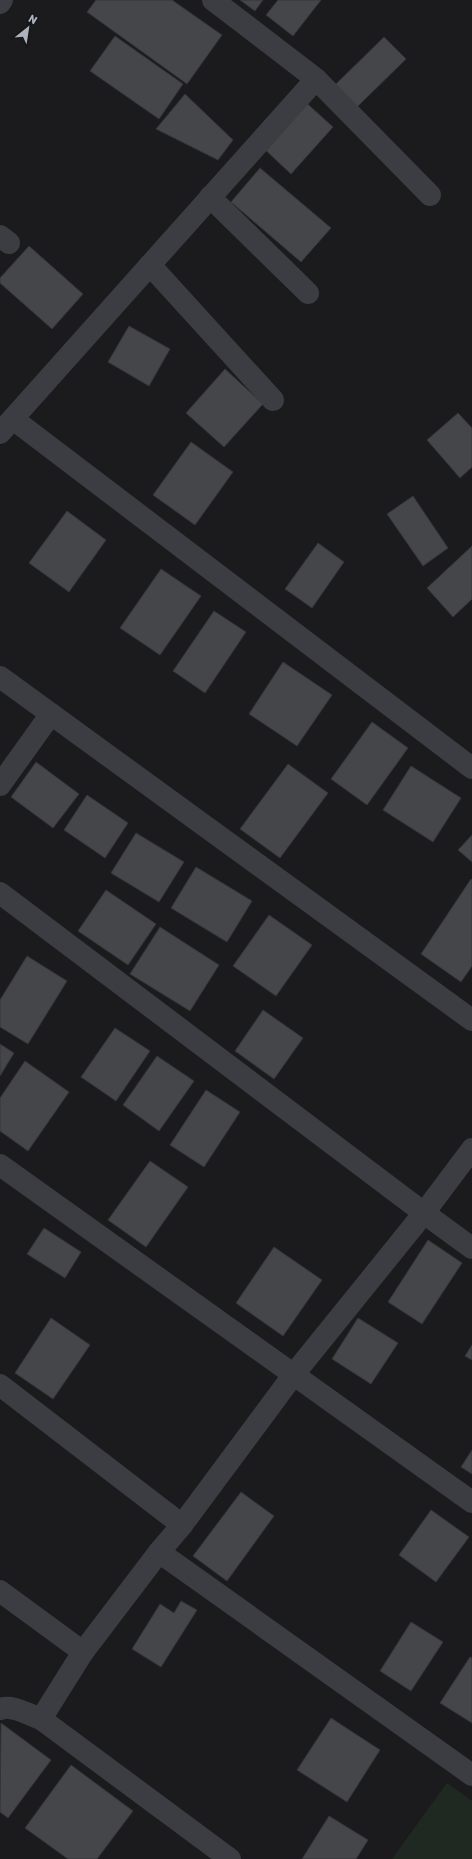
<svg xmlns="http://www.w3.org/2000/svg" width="472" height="1859" font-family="Rubik,sans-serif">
  <rect width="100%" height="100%" fill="#1b1b1d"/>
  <polygon fill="#202921" points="447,1783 472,1801 472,1859 392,1859"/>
  <g fill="#45464a" stroke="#353539">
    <polygon points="96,0 172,0 222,35 187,84 87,12"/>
    <polygon points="240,0 263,0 255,11"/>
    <polygon points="278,0 321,0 293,36 266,15"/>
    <polygon points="115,36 183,84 159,119 90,71"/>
    <polygon points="384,37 406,59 355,109 333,87"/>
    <polygon points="185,94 233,140 218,160 156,129"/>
    <polygon points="301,98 333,127 291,174 259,144"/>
    <polygon points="260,168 331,228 301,262 231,202"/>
    <polygon points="29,246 83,294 52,329 0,283 0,278"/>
    <polygon points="129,326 170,349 149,386 108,362"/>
    <polygon points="225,369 263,404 224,447 186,413"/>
    <polygon points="458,413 472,428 472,467 460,478 427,440"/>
    <polygon points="191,442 233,472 195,525 153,495"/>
    <polygon points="413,496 448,548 423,566 387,514"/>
    <polygon points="67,511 106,540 69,592 29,563"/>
    <polygon points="318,543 344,562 312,608 285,589"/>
    <polygon points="472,546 472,599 453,617 427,588"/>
    <polygon points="161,569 201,596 160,655 120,628"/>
    <polygon points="214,611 246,632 205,693 173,671"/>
    <polygon points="283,662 332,695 297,746 249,714"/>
    <polygon points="372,722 408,748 367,805 331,779"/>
    <polygon points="36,762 79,794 53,828 11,797"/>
    <polygon points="288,764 328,793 280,858 240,829"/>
    <polygon points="411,766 461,798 433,842 383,810"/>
    <polygon points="87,795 128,823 105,858 64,830"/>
    <polygon points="136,833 184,862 159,902 111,873"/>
    <polygon points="472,835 472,862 458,850"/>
    <polygon points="196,867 252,901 227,942 171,908"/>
    <polygon points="471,879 472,880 472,966 461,982 421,954"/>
    <polygon points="106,890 156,924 128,965 78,931"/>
    <polygon points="269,915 312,945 276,996 233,966"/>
    <polygon points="160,927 219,965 190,1011 130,974"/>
    <polygon points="27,956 67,981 28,1044 0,1027 0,1000"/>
    <polygon points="263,1010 303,1038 274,1079 235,1051"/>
    <polygon points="115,1028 150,1051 116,1101 81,1077"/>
    <polygon points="0,1044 14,1053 0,1076"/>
    <polygon points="157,1056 194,1081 159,1131 123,1105"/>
    <polygon points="25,1061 69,1092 28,1151 0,1131 0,1098"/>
    <polygon points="206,1090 240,1112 204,1167 170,1145"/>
    <polygon points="150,1161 188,1187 146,1247 108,1220"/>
    <polygon points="44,1228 81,1252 65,1278 27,1254"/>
    <polygon points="428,1240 462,1263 422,1324 388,1302"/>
    <polygon points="274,1247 322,1280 283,1336 236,1303"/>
    <polygon points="51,1318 90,1345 53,1399 15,1373"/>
    <polygon points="358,1318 398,1343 371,1384 332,1359"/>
    <polygon points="472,1345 472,1360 465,1356"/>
    <polygon points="472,1450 472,1474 461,1467"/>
    <polygon points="241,1492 274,1516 227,1581 193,1556"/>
    <polygon points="431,1510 469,1537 436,1582 399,1555"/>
    <polygon points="181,1601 197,1610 161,1667 132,1649 160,1604 174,1613"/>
    <polygon points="411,1622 443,1642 411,1691 380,1671"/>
    <polygon points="470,1657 472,1658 472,1723 440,1703"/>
    <polygon points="331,1718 380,1750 347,1802 297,1770"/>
    <polygon points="1,1723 51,1760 8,1818 0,1812"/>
    <polygon points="71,1765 133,1811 97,1859 68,1859 25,1828"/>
    <polygon points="329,1816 368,1840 356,1859 302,1859"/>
  </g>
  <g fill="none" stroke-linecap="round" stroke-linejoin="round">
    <g stroke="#3b3d42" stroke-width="22">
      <polyline points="213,0 316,79 430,195"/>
      <polyline points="0,3 2,0"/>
      <polyline points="210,197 308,293"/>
      <polyline points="0,236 9,243"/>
      <polyline points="150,265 273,400"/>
      <polyline points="13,419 472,768"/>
      <polyline points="0,433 316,79"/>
      <polyline points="0,677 472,1020"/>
      <polyline points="0,785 51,714"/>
      <path d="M0 893 424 1213 294 1374 182 1525 159 1552 83 1652 41 1719C29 1715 12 1704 0 1709"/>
      <polyline points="472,1149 424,1213 472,1248"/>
      <polyline points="0,1165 472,1502"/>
      <polyline points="0,1385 182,1525"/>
      <polyline points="159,1552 472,1775"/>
      <polyline points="0,1591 83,1652"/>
      <polyline points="41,1719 230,1859"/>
    </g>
  </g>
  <g transform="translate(28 28) rotate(30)" stroke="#161618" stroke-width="3" paint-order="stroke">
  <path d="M0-3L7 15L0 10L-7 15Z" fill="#adb3bd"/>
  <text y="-6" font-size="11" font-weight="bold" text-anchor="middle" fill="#adb3bd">N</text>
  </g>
</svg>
